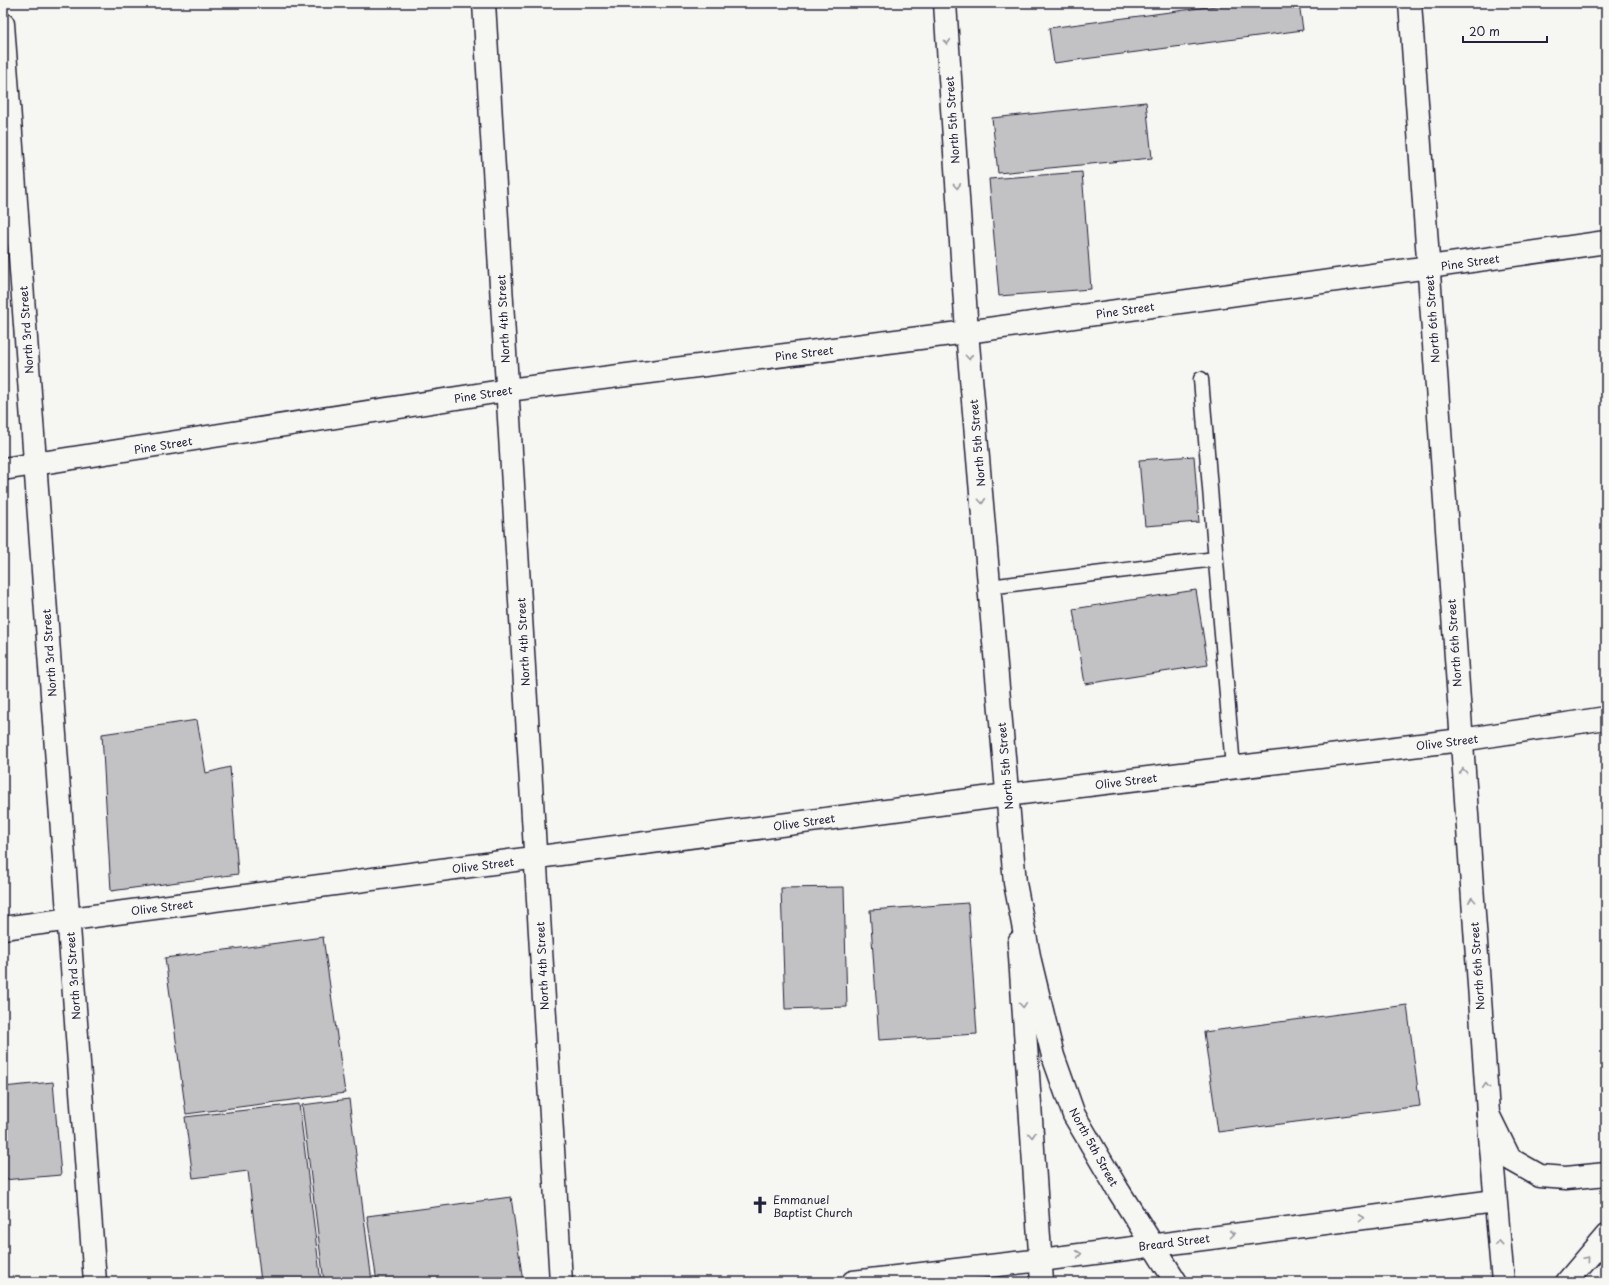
<svg xmlns="http://www.w3.org/2000/svg" width="1609" height="1285" font-family="'Playpen Sans',sans-serif">
  <rect width="100%" height="100%" fill="#f6f6f2"/>
  <filter id="ink" filterUnits="userSpaceOnUse"><feTurbulence type="fractalNoise" baseFrequency=".025" numOctaves="2"/><feDisplacementMap in="SourceGraphic" scale="8" xChannelSelector="R" yChannelSelector="G"/><feConvolveMatrix kernelMatrix="1 2 1 2 8 2 1 2 1" color-interpolation-filters="sRGB"/></filter>
  <g filter="url(#ink)">
    <g fill="#c2c2c4" stroke="#22223b">
      <polygon points="1238,3 1299,3 1303,30 1054,63 1049,28"/>
      <polygon points="1146,102 1152,158 998,173 992,118"/>
      <polygon points="1082,172 1091,289 999,296 989,179"/>
      <polygon points="1194,456 1199,522 1145,526 1139,460"/>
      <polygon points="1196,590 1208,665 1085,684 1073,609"/>
      <polygon points="197,720 206,773 230,767 238,874 111,891 102,734"/>
      <polygon points="844,887 847,1007 785,1009 781,888"/>
      <polygon points="968,903 977,1034 879,1040 870,910"/>
      <polygon points="323,937 345,1093 186,1114 165,958"/>
      <polygon points="1407,1005 1420,1106 1218,1132 1204,1032"/>
      <polygon points="53,1082 61,1175 3,1180 3,1087"/>
      <polygon points="349,1099 372,1282 324,1282 302,1105"/>
      <polygon points="299,1104 321,1282 261,1282 248,1171 193,1178 185,1117"/>
      <polygon points="511,1197 523,1282 377,1282 367,1216"/>
      <polygon points="42,1278 43,1282 3,1282 3,1280"/>
    </g>
    <g fill="none" stroke-linecap="round" stroke-linejoin="round">
      <g stroke="#22223b" stroke-width="17">
        <g id="lane">
          <polyline points="1201,379 1233,768"/>
          <polyline points="989,587 1215,559"/>
        </g>
      </g>
      <g stroke="#22223b" stroke-width="25">
        <g id="street">
          <polyline points="484,3 561,1282"/>
          <polyline points="3,24 95,1282"/>
          <polyline points="3,928 1007,795 1461,740 1606,718"/>
          <polyline points="1019,942 1042,1282"/>
          <polyline points="1488,1114 1510,1159 1540,1176 1566,1178 1606,1174"/>
          <polyline points="853,1282 1041,1260 1495,1201"/>
        </g>
      </g>
      <g stroke="#22223b" stroke-width="25">
        <polyline id="secondary" points="3,469 508,390 967,332 1606,242"/>
      </g>
      <g stroke="#22223b" stroke-width="25">
        <g id="primary">
          <polyline points="945,3 967,332 1015,883 1030,961 1053,1056 1074,1115 1118,1190 1176,1282"/>
          <polyline points="1410,3 1488,1113 1503,1282"/>
          <polyline points="1567,1282 1606,1236"/>
        </g>
      </g>
      <use href="#lane" stroke="#f6f6f2" stroke-width="14"/>
      <use href="#street" stroke="#f6f6f2" stroke-width="22"/>
      <use href="#secondary" stroke="#f6f6f2" stroke-width="22"/>
      <use href="#primary" stroke="#f6f6f2" stroke-width="22"/>
    </g>
    <defs><path id="oneway-chevron" d="M-2-3.5L2.5 0L-2 3.5" fill="none" stroke-width="1.6" stroke-linecap="round" stroke-linejoin="round"/></defs>
    <g stroke="#9797a0">
      <use href="#oneway-chevron" transform="translate(947 42) rotate(86)"/>
      <use href="#oneway-chevron" transform="translate(957 186) rotate(86)"/>
      <use href="#oneway-chevron" transform="translate(969 357) rotate(85)"/>
      <use href="#oneway-chevron" transform="translate(982 501) rotate(85)"/>
      <use href="#oneway-chevron" transform="translate(1463 771) rotate(-94)"/>
      <use href="#oneway-chevron" transform="translate(1472 900) rotate(-94)"/>
      <use href="#oneway-chevron" transform="translate(1023 1005) rotate(86)"/>
      <use href="#oneway-chevron" transform="translate(1486 1086) rotate(-94)"/>
      <use href="#oneway-chevron" transform="translate(1032 1135) rotate(86)"/>
      <use href="#oneway-chevron" transform="translate(1361 1218) rotate(-7)"/>
      <use href="#oneway-chevron" transform="translate(1232 1234) rotate(-7)"/>
      <use href="#oneway-chevron" transform="translate(1499 1243) rotate(-96)"/>
      <use href="#oneway-chevron" transform="translate(1079 1254) rotate(-8)"/>
      <use href="#oneway-chevron" transform="translate(1586 1259) rotate(-49)"/>
    </g>
  </g>
  <defs>
    <g id="church-bare" transform="scale(1.38)"><path d="M-1.2-6h2.4v3.5h3.3v2.4h-3.3V6h-2.4V-.1h-3.3v-2.4h3.3Z" fill="#22223b" stroke="#f6f6f2" stroke-width="2.5" paint-order="stroke"/></g>
  </defs>
  <g fill-rule="evenodd">
    <use href="#church-bare" x="760" y="1205"/>
  </g>
  <g text-anchor="middle" dominant-baseline="central" stroke-width="3" stroke-linejoin="round" paint-order="stroke">
    <g font-size="11" fill="#22223b" stroke="#f6f6f2">
      <text transform="translate(952 120) rotate(-94)">North 5th Street</text>
      <text transform="translate(1470 262) rotate(-8)">Pine Street</text>
      <text transform="translate(1125 310) rotate(-8)">Pine Street</text>
      <text transform="translate(503 319) rotate(-93)">North 4th Street</text>
      <text transform="translate(1432 319) rotate(-94)">North 6th Street</text>
      <text transform="translate(26 330) rotate(-94)">North 3rd Street</text>
      <text transform="translate(804 353) rotate(-7)">Pine Street</text>
      <text transform="translate(483 394) rotate(-9)">Pine Street</text>
      <text transform="translate(977 443) rotate(-95)">North 5th Street</text>
      <text transform="translate(163 445) rotate(-9)">Pine Street</text>
      <text transform="translate(523 642) rotate(-93)">North 4th Street</text>
      <text transform="translate(1454 643) rotate(-94)">North 6th Street</text>
      <text transform="translate(49 653) rotate(-94)">North 3rd Street</text>
      <text transform="translate(1447 742) rotate(-7)">Olive Street</text>
      <text transform="translate(1005 766) rotate(-95)">North 5th Street</text>
      <text transform="translate(1126 781) rotate(-7)">Olive Street</text>
      <text transform="translate(804 822) rotate(-8)">Olive Street</text>
      <text transform="translate(483 865) rotate(-7)">Olive Street</text>
      <text transform="translate(162 907) rotate(-7)">Olive Street</text>
      <text transform="translate(542 966) rotate(-93)">North 4th Street</text>
      <text transform="translate(1477 966) rotate(-94)">North 6th Street</text>
      <text transform="translate(73 976) rotate(-94)">North 3rd Street</text>
      <text transform="translate(1094 1147) rotate(61)">North 5th Street</text>
      <text transform="translate(1174 1242) rotate(-7)">Breard Street</text>
    </g>
    <g font-size="11" fill="#22223b" stroke="#f6f6f2" text-anchor="start">
      <text x="773" y="1199">Emmanuel<tspan x="773" dy="13">Baptist Church</tspan></text>
    </g>
  </g>
  <rect width="1609" height="1285" fill="none" stroke="#f6f6f2" stroke-width="16"/>
  <rect x="8" y="8" width="1593" height="1269" fill="none" stroke="#22223b" stroke-width="1.5" filter="url(#ink)"/>
  <path d="M1463 36v6h84v-6" fill="none" stroke="#22223b" stroke-width="2"/>
  <text x="1469" y="36" font-size="12" fill="#22223b" stroke="#f6f6f2" stroke-width="3" paint-order="stroke">20 m</text>
</svg>
